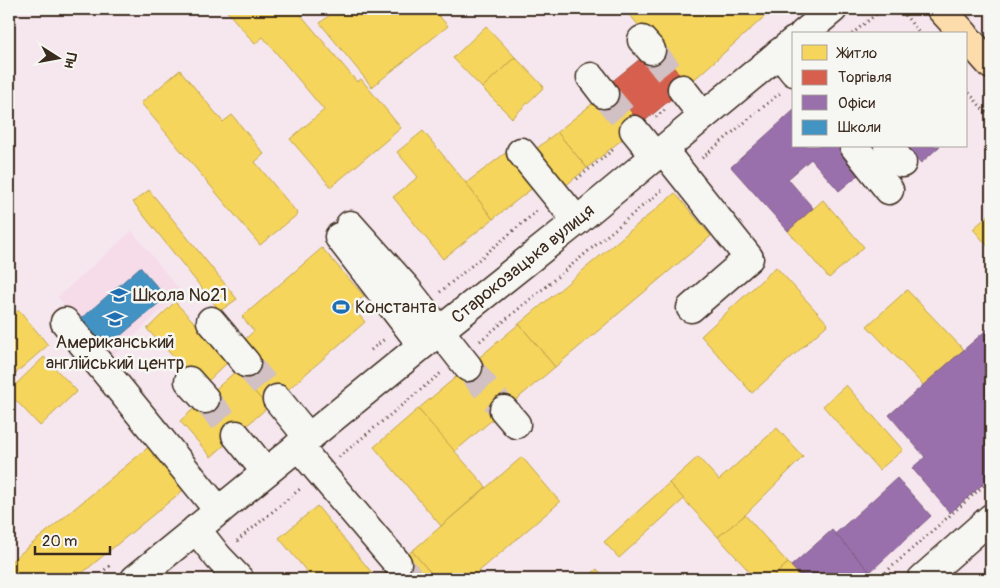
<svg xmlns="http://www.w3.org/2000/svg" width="1000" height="588" font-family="Pangolin,sans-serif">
  <rect width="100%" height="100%" fill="#f6e6ed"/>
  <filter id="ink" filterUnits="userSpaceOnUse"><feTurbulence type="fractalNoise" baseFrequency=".02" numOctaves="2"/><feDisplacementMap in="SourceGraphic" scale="10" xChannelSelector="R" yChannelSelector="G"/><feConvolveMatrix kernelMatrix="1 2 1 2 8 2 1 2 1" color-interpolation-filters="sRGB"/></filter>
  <g filter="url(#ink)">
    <polygon fill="#f6dbe9" points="132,231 181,292 108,360 58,297"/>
    <g fill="#f6d55c" stroke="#bea249">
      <polygon points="225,9 296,9 357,82 361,79 401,128 331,187 290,139 324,110 263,37 255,44"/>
      <polygon points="337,9 433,9 448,26 372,87 320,23"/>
      <polygon points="625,9 773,9 688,85"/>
      <polygon points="486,26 515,57 482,88 453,58"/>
      <polygon points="515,57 544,87 512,118 482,88"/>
      <polygon points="180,70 223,122 232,115 264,154 255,162 298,214 260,245 141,103"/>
      <polygon points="612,88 641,124 587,168 557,132"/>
      <polygon points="423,131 466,183 493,219 443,259 393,197 418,177 397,152"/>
      <polygon points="557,132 587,168 559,191 530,154"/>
      <polygon points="512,148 539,183 493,219 466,183"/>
      <polygon points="149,190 237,299 220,311 133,202"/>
      <polygon points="675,193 711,236 555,367 519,324"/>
      <polygon points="823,200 864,247 829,278 788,231"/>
      <polygon points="991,213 991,250 973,229"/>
      <polygon points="322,248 364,296 352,307 365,322 268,407 236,371 241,343 254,331 242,317"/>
      <polygon points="776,267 828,324 752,393 701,336"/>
      <polygon points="907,290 964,350 923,385 867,326"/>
      <polygon points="175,302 230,360 202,387 147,329"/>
      <polygon points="19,310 48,345 9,379 9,319"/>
      <polygon points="519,324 555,367 454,452 418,409"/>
      <polygon points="44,357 77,391 40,426 9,393 9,391"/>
      <polygon points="236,371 268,407 211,457 180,421"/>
      <polygon points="846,385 903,450 879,470 823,406"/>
      <polygon points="418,409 486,487 441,526 374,447"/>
      <polygon points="777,428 803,457 745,515 718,537 669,483 698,457 719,480"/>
      <polygon points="151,445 187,487 75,579 9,579 9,563"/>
      <polygon points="522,457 560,502 470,579 436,579 412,551"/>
      <polygon points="669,483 684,499 619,558 604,542"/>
      <polygon points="317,506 377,579 313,579 279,538"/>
      <polygon points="745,515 788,563 770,579 756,579 718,537"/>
      <polygon points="412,551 436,579 378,579 397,563"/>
      <polygon points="788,563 803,579 770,579"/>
      <polygon points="597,569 606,579 585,579"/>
    </g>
    <polygon fill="#d6604d" stroke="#a8503f" points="656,46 688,85 641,124 609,84"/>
    <g fill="#9970ab" stroke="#7d5b81">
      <polygon points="794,110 794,146 843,146 864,170 839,191 811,159 788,179 813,208 788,231 731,167"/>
      <polygon points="906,146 940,146 921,163"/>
      <polygon points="991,326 991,477 950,513 912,468 925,457 889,415"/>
      <polygon points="897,478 931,516 870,572 835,534"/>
      <polygon points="832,530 870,572 862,579 803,579 791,566"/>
    </g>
    <polygon fill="#4393c3" stroke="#417492" points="140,267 166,297 106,348 81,319"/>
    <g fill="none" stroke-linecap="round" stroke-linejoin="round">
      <g stroke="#d1c0c4" stroke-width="28" stroke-dasharray="28 14" stroke-linecap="butt">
        <polyline points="651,50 682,89"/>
        <polyline points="604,94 634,130"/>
        <polyline points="246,363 277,399"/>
        <polyline points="468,367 504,410"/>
        <polyline points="205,399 236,435"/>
        <polyline points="397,563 410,579"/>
      </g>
      <g stroke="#3b2a1e" stroke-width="31">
        <g id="minor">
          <polyline points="803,34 833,9"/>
          <polyline points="642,40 651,50"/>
          <polyline points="779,53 794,72"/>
          <polyline points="591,77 604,94"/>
          <polyline points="682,89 703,116"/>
          <polyline points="634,130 655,156"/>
          <polyline points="854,146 889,190"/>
          <polyline points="888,146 902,163"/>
          <polyline points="663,150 749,258 691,308"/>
          <polyline points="521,152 577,221"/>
          <polyline points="350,225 406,288 468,367"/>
          <polyline points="339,237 422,345"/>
          <polyline points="211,321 246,363"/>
          <polyline points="65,322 219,511"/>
          <polyline points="189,381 205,399"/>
          <polyline points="277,399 309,438"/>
          <polyline points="504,410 516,424"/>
          <polyline points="236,435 266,472"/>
          <polyline points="298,446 397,563"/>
          <polyline points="196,529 218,557 239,579"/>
          <polyline points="135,579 453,320 577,221 794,41"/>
          <polyline points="922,579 991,518"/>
        </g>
      </g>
      <g stroke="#3b2a1e" stroke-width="31">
        <g id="major">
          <polyline points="941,9 964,34"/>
          <polyline points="966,37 991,65"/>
        </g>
      </g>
      <g stroke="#3b2a1e" stroke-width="3" stroke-dasharray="1 4" stroke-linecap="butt">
        <polyline points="902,11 920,34"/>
        <polyline points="852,34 881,10 902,11 905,9"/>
        <polyline points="966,89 991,119"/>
        <polyline points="656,117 666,109"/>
        <polyline points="702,158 780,93"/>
        <polyline points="577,179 615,148"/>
        <polyline points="440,292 537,211"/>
        <polyline points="480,341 662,190"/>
        <polyline points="371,350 386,338"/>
        <polyline points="339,457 441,373"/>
        <polyline points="237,541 300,489"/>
        <polyline points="93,579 112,564"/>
        <polyline points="190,579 197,573"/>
        <polyline points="878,579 991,479"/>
        <polyline points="978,579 991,567"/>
      </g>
      <use href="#minor" stroke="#f6f6f2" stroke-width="28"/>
      <use href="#major" stroke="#fddcac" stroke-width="28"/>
    </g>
  </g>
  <defs>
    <g id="school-bare" transform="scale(1.35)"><path d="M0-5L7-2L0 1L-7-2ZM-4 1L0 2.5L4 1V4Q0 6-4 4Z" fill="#1f6fb2" stroke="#f6f6f2" stroke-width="2.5" paint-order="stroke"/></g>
    <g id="stadium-bare" transform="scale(1.35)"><path d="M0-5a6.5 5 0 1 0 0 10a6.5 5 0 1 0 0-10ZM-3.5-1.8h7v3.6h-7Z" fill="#1f6fb2" stroke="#f6f6f2" stroke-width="2.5" paint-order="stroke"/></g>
  </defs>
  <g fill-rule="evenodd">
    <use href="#school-bare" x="119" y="295"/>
    <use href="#stadium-bare" x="341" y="307"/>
    <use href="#school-bare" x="115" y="319"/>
  </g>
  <g text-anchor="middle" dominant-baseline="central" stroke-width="5" stroke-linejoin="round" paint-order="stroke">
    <g font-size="18" fill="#3b2a1e" stroke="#f6f6f2">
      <text transform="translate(523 264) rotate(-39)">Старокозацька вулиця</text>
    </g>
    <g font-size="18" fill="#3b2a1e" stroke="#f6f6f2" text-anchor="start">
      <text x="133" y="295">Школа №21</text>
      <text x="355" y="307">Константа</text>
      <text x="115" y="342" text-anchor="middle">Американський<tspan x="115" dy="21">англійський центр</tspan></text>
    </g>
  </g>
  <rect width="1000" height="588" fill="none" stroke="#f6f6f2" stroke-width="30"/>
  <rect x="15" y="15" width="970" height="558" fill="none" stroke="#3b2a1e" stroke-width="2" filter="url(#ink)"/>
  <rect x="792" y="32" width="175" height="115" fill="#f6f6f2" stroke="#aba49d"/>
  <rect x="802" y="45" width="25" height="15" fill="#f6d55c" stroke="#aba49d"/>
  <text x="838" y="58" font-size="15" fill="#3b2a1e">Житло</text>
  <rect x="802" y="70" width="25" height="15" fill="#d6604d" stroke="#aba49d"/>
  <text x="838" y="82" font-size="15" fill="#3b2a1e">Торгівля</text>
  <rect x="802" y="95" width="25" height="15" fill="#9970ab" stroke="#aba49d"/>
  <text x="838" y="108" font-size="15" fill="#3b2a1e">Офіси</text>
  <rect x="802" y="120" width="25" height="15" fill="#4393c3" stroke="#aba49d"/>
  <text x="838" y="132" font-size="15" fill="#3b2a1e">Школи</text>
  <g transform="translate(58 58) rotate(101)" stroke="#f6f6f2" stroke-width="4" paint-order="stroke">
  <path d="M0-4L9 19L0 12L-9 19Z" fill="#3b2a1e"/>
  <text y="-8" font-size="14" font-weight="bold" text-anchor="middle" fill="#3b2a1e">Пн</text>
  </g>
  <path d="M35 546v8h75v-8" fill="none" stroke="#3b2a1e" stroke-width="2.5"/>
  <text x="42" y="546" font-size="15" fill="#3b2a1e" stroke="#f6f6f2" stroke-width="4" paint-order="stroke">20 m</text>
</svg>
